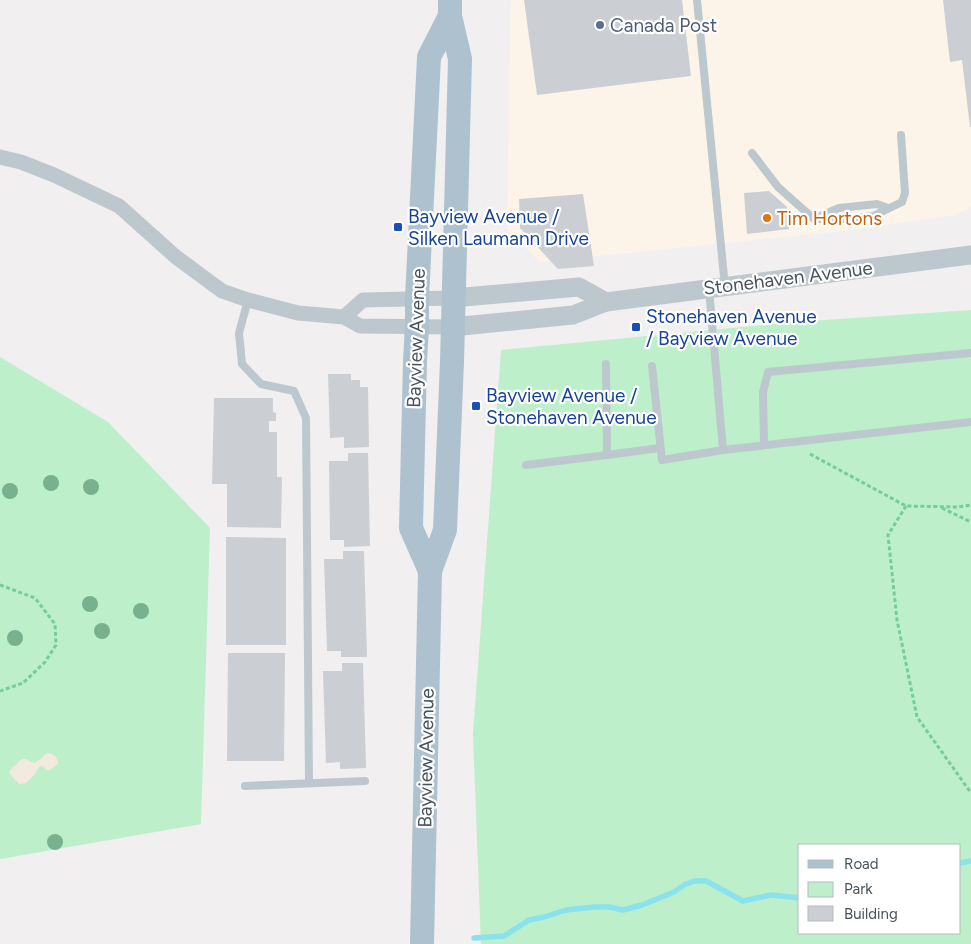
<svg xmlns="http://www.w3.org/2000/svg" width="971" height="944" font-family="Figtree,sans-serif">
  <rect width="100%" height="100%" fill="#f1efef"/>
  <polygon fill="#fcf4e8" points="511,0 971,0 971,207 955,215 843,231 540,262 507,230"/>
  <g fill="#bdefcb" fill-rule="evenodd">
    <path d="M971 310V944H481L473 734 501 350 796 322ZM800 845H960V933H800Z"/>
    <polygon points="0,357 108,422 210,528 201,824 0,859"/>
  </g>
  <path fill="#f3eadf" d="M49 753C55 755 57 757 58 764L50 770H47L42 766 39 767 35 774 26 783 19 784 9 773 11 769 22 759H26L29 761 34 763 42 758 45 754Z"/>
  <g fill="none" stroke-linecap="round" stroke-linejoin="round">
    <g stroke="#8ae2ec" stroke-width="5.5">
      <polyline points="960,863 971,861"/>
      <polyline points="474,938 504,936 529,920 544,917 566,910 594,907 609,907 623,910 642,905 674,892 684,885 694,881 706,881 743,901 771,895 800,898"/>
    </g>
  </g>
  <g fill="#cbced3">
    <polygon points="524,0 682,0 691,76 537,95"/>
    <polygon points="943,0 971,0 971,127 970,127 962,60 950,62"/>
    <polygon points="769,191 787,207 789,229 747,234 744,193"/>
    <polygon points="583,194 594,266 558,269 520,228 519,199"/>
    <polygon points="328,374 351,374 351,380 360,380 360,387 368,387 369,447 344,448 344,437 330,438"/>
    <polygon points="214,398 273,398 273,412 276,413 276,421 269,421 269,432 277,432 277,477 282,477 281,528 227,527 227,484 212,484"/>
    <polygon points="348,453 368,453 370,546 344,547 344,540 330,540 329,461 348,461"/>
    <polygon points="226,537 286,538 286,645 226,645"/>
    <polygon points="343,551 364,551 367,657 341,657 341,651 327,651 324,559 343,559"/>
    <polygon points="228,653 285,653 284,761 227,761"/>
    <polygon points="342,663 363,663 366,768 340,769 340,762 326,763 323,671 342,671"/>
  </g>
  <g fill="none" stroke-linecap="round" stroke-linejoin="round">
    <g stroke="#75cd98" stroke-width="3" stroke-dasharray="4 2.5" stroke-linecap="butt">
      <polyline points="810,454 906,506 958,507 971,505"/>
      <polyline points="906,506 888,535 897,620 917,717 971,793"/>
      <polyline points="942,508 971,522"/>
      <polyline points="0,585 35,598 55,624 56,645 45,662 23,683 0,691"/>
    </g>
    <g stroke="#bdc8ce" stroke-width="8">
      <polyline points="697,0 725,287"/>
      <polyline points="752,153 778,187 814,219 845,219 873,216 902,202 905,193 901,135"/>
      <polyline points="818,217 839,208 877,204 888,208"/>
      <polyline points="709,289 723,450"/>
      <polyline points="248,300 239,333 242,364 261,384 294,391 306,418 309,783"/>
      <polyline points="606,364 607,455 660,448"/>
      <polyline points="652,366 662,460 723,450 971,422"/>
      <polyline points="764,445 763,392 768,372 971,353"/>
      <polyline points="526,465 607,455"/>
      <polyline points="245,786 365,781"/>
    </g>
    <g stroke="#bdc8ce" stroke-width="15">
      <polyline points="0,157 21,162 54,175 119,206 176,257 222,291 248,300 298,313 344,317 360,326 452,327"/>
      <polyline points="344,317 363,300 453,298"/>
    </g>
    <g stroke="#bdc8ce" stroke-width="19">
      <polyline points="453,298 579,287 606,302"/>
      <polyline points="452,327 573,315 606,302 971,255"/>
    </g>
    <g stroke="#aec1ce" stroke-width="24">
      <polyline points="430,571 411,528 415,361 417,327 417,298 429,57 450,16"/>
      <polyline points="422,944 430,571 445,530 452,362 460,59 450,16 450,0"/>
    </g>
  </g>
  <g fill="#79b18e">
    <circle cx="51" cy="483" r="8"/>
    <circle cx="91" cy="487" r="8"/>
    <circle cx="10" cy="491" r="8"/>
    <circle cx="90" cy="604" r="8"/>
    <circle cx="141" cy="611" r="8"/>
    <circle cx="102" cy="631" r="8"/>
    <circle cx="15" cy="638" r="8"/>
    <circle cx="55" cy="842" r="8"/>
  </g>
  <circle fill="#5c6f8a" stroke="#fff" stroke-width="2" cx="600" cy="25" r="5"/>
  <circle fill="#e8710a" stroke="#fff" stroke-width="2" cx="767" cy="218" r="5"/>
  <g fill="#1a4fb4" stroke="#fff" stroke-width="2">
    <rect x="393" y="222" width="10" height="10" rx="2.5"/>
    <rect x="631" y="322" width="10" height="10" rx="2.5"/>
    <rect x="471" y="401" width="10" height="10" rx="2.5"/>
  </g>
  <g text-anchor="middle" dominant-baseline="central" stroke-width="4.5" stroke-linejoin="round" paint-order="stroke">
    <g font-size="19" fill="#4e5e75" stroke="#fff" text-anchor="start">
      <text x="610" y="25">Canada Post</text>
    </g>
    <g font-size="19" fill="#164399" stroke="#fff" text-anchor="start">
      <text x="408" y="216">Bayview Avenue /<tspan x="408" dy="22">Silken Laumann Drive</tspan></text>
      <text x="646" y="316">Stonehaven Avenue<tspan x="646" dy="22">/ Bayview Avenue</tspan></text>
      <text x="486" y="395">Bayview Avenue /<tspan x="486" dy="22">Stonehaven Avenue</tspan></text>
    </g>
    <g font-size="19" fill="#c56008" stroke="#fff" text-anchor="start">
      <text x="777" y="218">Tim Hortons</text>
    </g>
    <g font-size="19" fill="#47545c" stroke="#fff">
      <text transform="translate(788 278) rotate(-7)">Stonehaven Avenue</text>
      <text transform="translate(416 338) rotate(-88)">Bayview Avenue</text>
      <text transform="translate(426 758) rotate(-89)">Bayview Avenue</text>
    </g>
  </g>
  <rect x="798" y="844" width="162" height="90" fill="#ffffff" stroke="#b5bbbe"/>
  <rect x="808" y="860" width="25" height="8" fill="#aec1ce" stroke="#b5bbbe"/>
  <text x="844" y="869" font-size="15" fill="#47545c">Road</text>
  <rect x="808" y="882" width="25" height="15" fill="#bdefcb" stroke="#b5bbbe"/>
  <text x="844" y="894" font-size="15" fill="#47545c">Park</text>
  <rect x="808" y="906" width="25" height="15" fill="#cbced3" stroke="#b5bbbe"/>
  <text x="844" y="919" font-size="15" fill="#47545c">Building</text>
</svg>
